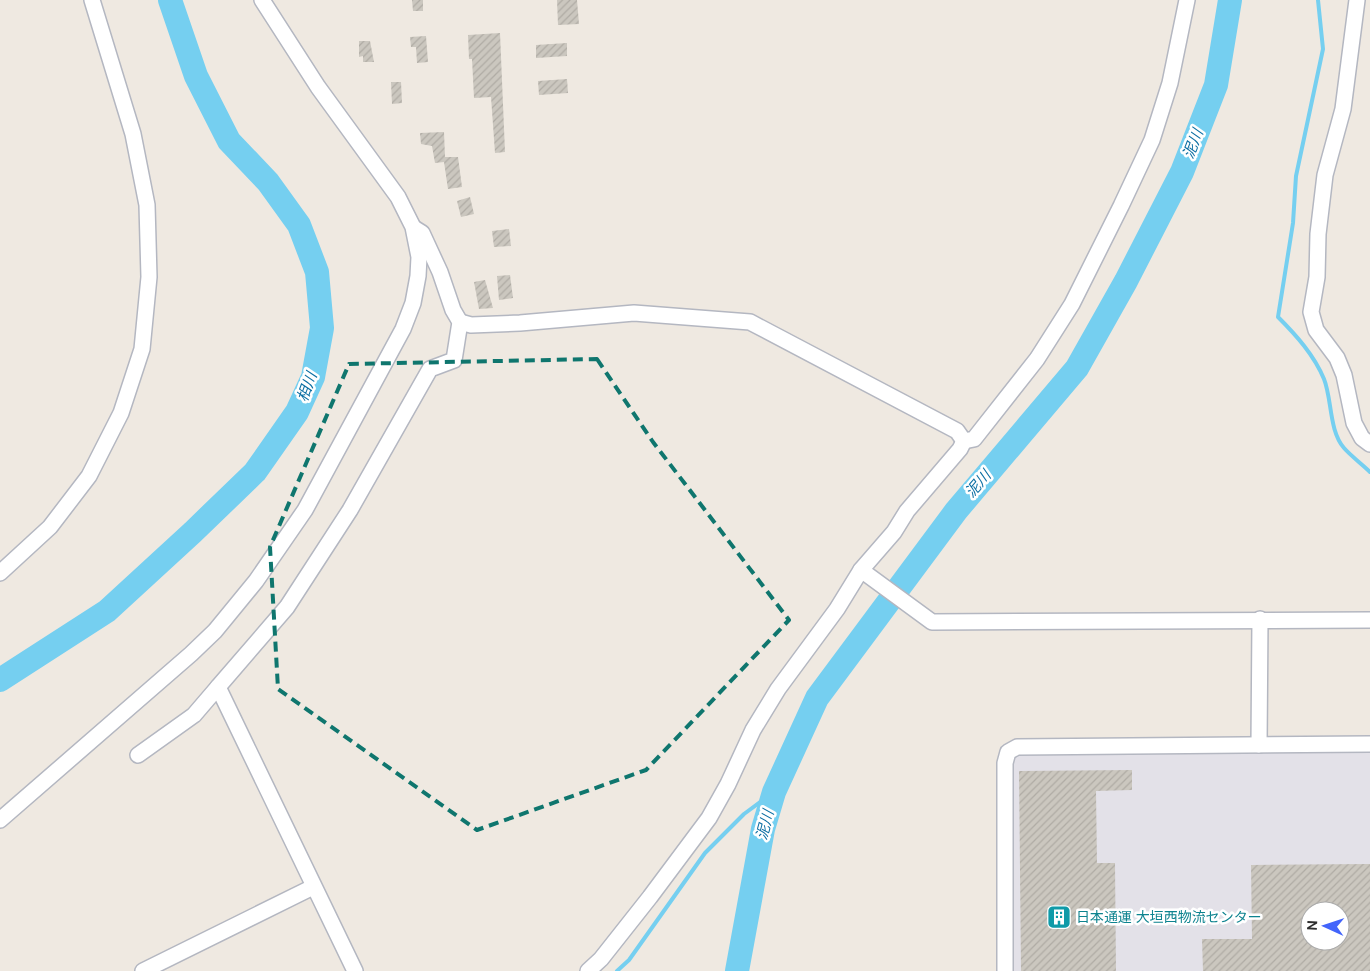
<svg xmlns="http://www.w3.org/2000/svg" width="1370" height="971" font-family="'DM Sans','Noto Sans JP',sans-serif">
  <defs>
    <pattern id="building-hatch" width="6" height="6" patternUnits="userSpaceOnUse" patternTransform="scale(1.25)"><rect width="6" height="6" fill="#cbc7bf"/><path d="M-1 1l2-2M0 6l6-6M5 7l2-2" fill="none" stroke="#afaba4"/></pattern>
  </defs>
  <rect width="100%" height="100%" fill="#efe9e1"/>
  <path fill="#e3e1e8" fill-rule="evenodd" d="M1370 750V971H1011L1009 758 1016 751ZM1310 911H1340V941H1310Z"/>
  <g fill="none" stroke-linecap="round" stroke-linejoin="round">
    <g stroke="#75cff0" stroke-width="4">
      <path d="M1318 0 1323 49 1296 176 1293 223 1278 317C1296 335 1314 355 1324 379 1332 399 1329 431 1344 448 1352 457 1362 464 1370 472"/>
      <polyline points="617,971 629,960 705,853 744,814 774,792"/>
    </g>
    <g stroke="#75cff0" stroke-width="24">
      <polyline points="0,680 107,611 193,532 255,472 297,412 313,377 322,328 317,272 299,225 268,182 229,141 196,76 170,0"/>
      <polyline points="737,971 763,829 774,792 817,698 956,511 1077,368 1126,281 1182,172 1216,85 1230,0"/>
    </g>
  </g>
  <g fill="url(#building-hatch)" fill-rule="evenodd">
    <polygon points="412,0 423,0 423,11 413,11"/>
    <polygon points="557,0 577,0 579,24 558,25"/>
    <polygon points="500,33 505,152 495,153 491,97 474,98 472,59 469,59 468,35"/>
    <polygon points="426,36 428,62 417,63 416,47 411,47 410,37"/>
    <polygon points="359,41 370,41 374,62 363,62 363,56 359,57"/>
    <polygon points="567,43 567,56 536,58 536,45"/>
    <polygon points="567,79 568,93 539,95 538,81"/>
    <polygon points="391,82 401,82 402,103 392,104"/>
    <polygon points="444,132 445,157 458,157 462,187 448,189 444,162 435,163 432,146 421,144 420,133"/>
    <polygon points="470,197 474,214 461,217 457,201"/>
    <polygon points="509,229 511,246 494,247 492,231"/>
    <polygon points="510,275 513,298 499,300 497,276"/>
    <polygon points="485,280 493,308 479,309 474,282"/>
    <polygon points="1132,770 1132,790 1096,791 1097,863 1115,863 1116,971 1021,971 1019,771"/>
    <path d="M1370 864V971H1203L1202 939H1252L1251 865ZM1310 911H1340V941H1310Z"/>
  </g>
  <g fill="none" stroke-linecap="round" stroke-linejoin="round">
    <g stroke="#b4b7c1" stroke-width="18">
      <g id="minor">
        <polyline points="1357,0 1343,109 1325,175 1318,234 1317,277 1311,312 1316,330 1337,358 1344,375 1354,423 1362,438 1370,444"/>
        <polyline points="460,322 471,325 520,323 634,313 750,322 957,431 964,441"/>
        <polyline points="964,441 974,439 1037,359 1072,304 1121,206 1152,140 1170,83 1187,0"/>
        <polyline points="861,570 932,622 1370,620"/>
        <polyline points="0,573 50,527 89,476 121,413 142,349 149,277 147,205 133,134 92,0"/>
        <polyline points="218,687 287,607 350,510 430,369 454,360 460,322 453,310 440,272 422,233 414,228"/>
        <polyline points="1259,745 1260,619"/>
        <polyline points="138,755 194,715 218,687 355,971"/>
        <polyline points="0,820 191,654 215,631 256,581 305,510 403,329 413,303 418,276 419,257 413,227 398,197 318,87 262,0"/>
        <polyline points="143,971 313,887"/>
        <polyline points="588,971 601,959 650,897 709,818 728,784 753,730 778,689 837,609 861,570 894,532 907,511 960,449 964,441"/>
        <polyline points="1005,971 1005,763 1008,752 1017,747 1370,744"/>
      </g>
    </g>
    <use href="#minor" stroke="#fff" stroke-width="15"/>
  </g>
  <path fill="none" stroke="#0f766e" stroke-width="4" stroke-dasharray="10 6" stroke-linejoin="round" d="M597 359 653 442 789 620 646 770 477 830 278 689 270 547 349 364Z"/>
  <defs>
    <g id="building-square" transform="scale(1.25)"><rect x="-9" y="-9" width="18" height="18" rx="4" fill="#0f9aa8" stroke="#fff"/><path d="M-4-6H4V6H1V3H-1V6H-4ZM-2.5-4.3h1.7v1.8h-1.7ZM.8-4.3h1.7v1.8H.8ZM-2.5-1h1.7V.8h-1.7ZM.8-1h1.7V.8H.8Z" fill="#fff"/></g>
  </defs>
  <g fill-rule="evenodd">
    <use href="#building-square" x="1059" y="917"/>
  </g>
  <g text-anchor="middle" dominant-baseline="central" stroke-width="5" stroke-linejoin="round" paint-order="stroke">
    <g font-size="14" fill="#0d838f" stroke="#fff" text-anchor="start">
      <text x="1076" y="917">日本通運 大垣西物流センター</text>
    </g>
    <g font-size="15" font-style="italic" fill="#0d6fa3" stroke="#fff">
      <text transform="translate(1193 144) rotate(-69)">泥川</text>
      <text transform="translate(307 387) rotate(-70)">相川</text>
      <text transform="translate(978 484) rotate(-49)">泥川</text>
      <text transform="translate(765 825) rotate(-75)">泥川</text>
    </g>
  </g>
  <g transform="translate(1325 926) rotate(273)"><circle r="24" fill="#ffffff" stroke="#ababab"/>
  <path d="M0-4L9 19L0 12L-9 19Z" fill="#4264fb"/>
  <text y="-8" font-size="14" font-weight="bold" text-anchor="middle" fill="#2e2e2e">N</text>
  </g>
</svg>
